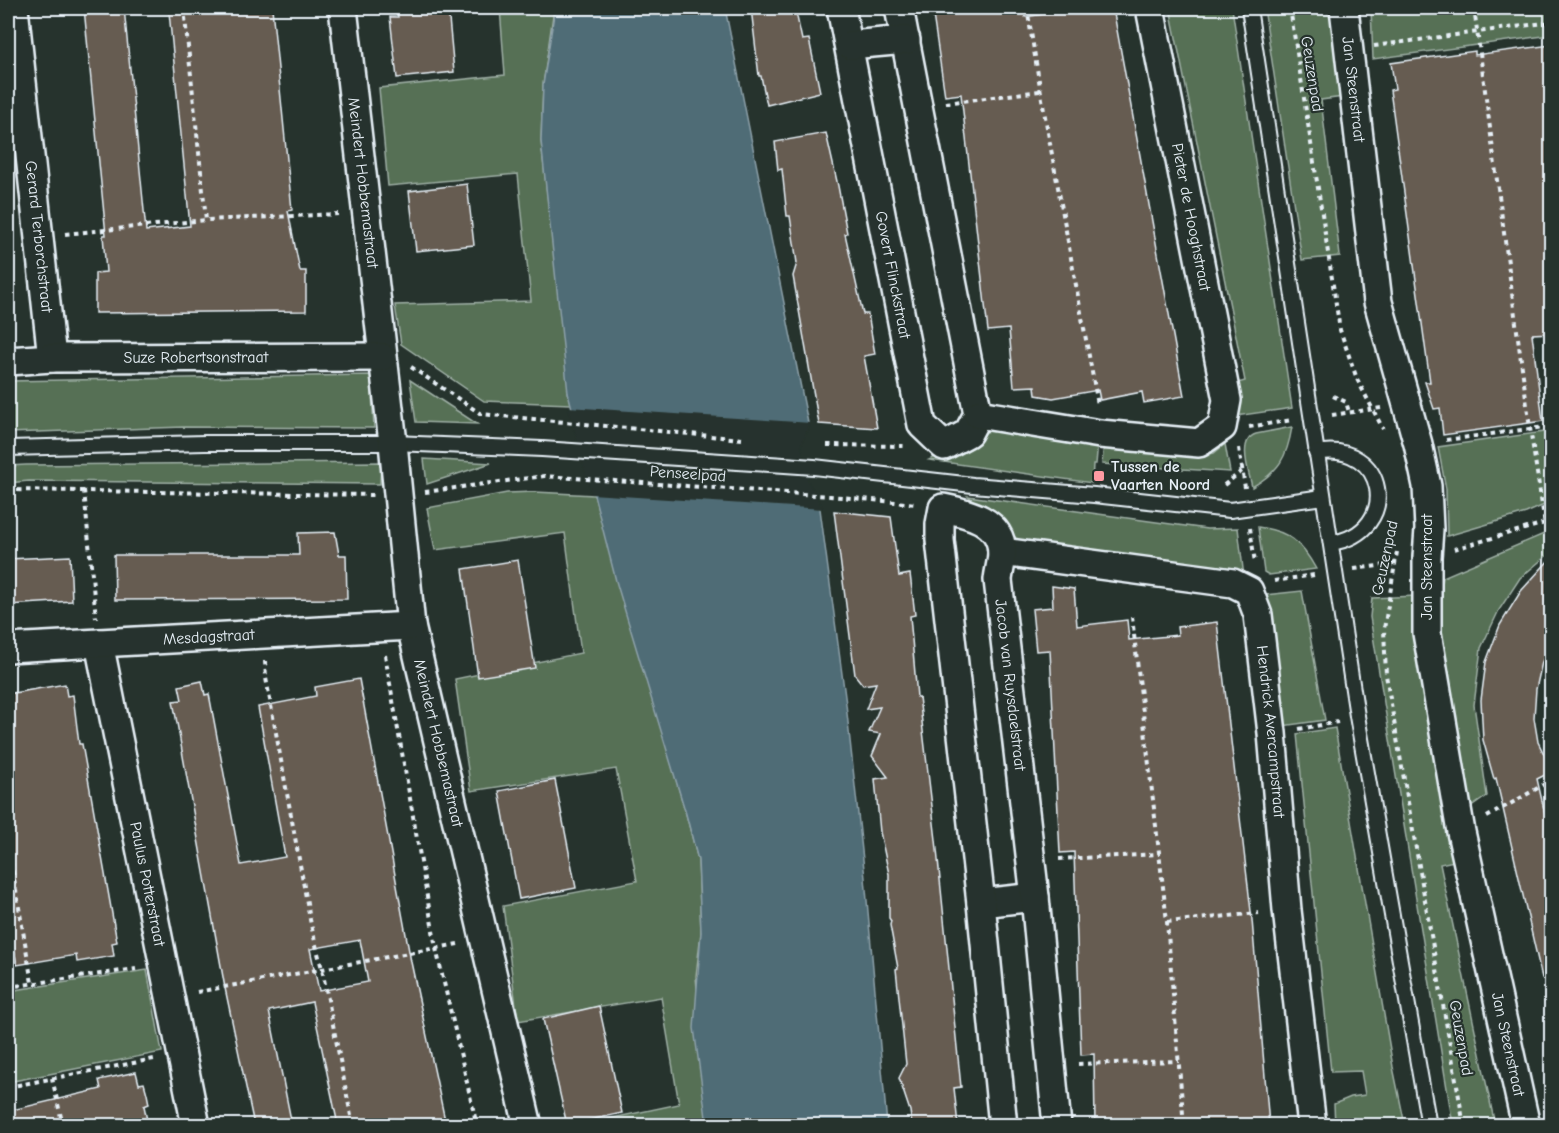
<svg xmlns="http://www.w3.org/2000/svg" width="1559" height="1133" font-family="'Comic Neue',sans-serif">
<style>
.green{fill:#566f55;stroke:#9fb0a6;stroke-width:1.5}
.water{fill:#506c76;stroke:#8da1aa;stroke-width:1.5}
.pier{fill:#26332d}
.building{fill:#665b51;stroke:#e8f1f8;stroke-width:1.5;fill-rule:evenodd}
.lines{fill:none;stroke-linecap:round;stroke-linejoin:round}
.lane-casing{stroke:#e8f1f8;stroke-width:18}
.street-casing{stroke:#e8f1f8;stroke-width:32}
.path{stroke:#e8f1f8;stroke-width:4;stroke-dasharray:4.5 4.5;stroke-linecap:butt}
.lane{stroke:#26332d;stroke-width:14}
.street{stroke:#26332d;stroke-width:27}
.poi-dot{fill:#ff9aa2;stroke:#26332d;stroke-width:2}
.labels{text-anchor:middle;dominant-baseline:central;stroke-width:4.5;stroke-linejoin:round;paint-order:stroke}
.street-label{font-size:16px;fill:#e8f1f8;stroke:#26332d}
.poi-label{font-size:16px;font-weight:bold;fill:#e8f1f8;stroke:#26332d;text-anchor:start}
</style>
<rect width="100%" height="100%" fill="#26332d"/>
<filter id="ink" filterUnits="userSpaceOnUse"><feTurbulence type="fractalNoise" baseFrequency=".0167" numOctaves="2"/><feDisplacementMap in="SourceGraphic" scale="12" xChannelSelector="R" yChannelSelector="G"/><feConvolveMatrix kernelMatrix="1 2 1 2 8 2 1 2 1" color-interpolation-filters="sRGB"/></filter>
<g filter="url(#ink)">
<!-- green -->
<g class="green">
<polygon points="500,8 554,8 543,85 541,141 571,404 484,401 401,344 395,305 531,301 518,174 388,186 379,88 505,75"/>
<polygon points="1170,8 1232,8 1292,408 1236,416 1234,384 1245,381"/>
<polygon points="1264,8 1334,8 1343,97 1321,100 1340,256 1302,260"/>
<polygon points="1371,8 1551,8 1551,35 1373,59"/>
<polygon points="371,375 374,428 184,427 8,433 8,381"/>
<polygon points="410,380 477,424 416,422"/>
<path d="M1292,427C1287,458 1279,471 1252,487C1249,472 1237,440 1256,434Z"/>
<path d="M1000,428L1098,442L1096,464H1093L1092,483L929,460C954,449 974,434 1000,428Z"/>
<polygon points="1551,431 1551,502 1526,513 1447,536 1446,489 1438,447"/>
<polygon points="1104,443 1200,456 1214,453 1225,444 1230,472 1102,464"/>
<polygon points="424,459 491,463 427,484"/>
<polygon points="381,462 380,484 29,481 8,483 8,466 26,465"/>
<polygon points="535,492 594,495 686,814 698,860 701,932 696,976 707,1125 580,1125 679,1104 661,997 518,1021 503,906 637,881 616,769 471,791 455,679 581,653 565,533 435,550 427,508 507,493"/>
<polygon points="968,496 1207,529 1238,528 1244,577 1023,544"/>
<path d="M1258,527C1289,531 1301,542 1316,569L1269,575L1264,572Z"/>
<polygon points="1551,531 1551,552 1520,578 1499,610 1481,648 1474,705 1487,796 1467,810 1437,622 1443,577"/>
<polygon points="1302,591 1325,720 1282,726 1265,595"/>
<polygon points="1416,596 1454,861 1440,864 1495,1125 1453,1125 1370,617 1372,598"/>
<polygon points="1335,728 1393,1067 1405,1125 1335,1125 1334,1104 1351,1097 1365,1095 1361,1071 1331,1072 1297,734"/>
<polygon points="147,970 162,1052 8,1082 8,991"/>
</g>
<!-- water -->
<polygon class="water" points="555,8 725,8 808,423 798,444 805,482 820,509 846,704 865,878 887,1125 707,1125 694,1028 701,932 698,860 686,814 616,581 568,393 541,141 543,85"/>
<!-- pier -->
<polygon class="pier" points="568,407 811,423 801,445 808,481 823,509 591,494"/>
<!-- building -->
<g class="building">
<polygon points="84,8 124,8 146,231 190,226 169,12 186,10 185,8 272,8 292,210 288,211 300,271 306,271 306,311 95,313 95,273 106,272 103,235 106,235"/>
<polygon points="397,8 448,8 454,72 397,78 390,17 398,17"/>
<polygon points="751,8 795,8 802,40 809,39 820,92 767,105 761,76 759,76"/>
<polygon points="932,8 1022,8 1025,17 1083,8 1113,8 1184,396 1144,403 1142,392 1100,400 1098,390 1053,398 1036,395 1035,386 1014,387 1009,329 988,331 961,94 945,96"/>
<polygon points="1551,45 1551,333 1532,334 1543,421 1443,435 1440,408 1434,409 1425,382 1430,382 1390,90 1395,89 1391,63 1475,51 1475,55"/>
<polygon points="826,133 838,186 847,233 845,234 863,314 868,314 875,354 864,356 877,428 819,424 793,276 797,263 790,216 787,216 782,169 778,170 775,142"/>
<polygon points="467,184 474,245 416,251 409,191"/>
<polygon points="834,511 891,517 899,576 910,574 915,615 910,616 917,697 919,697 936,840 961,1087 954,1088 958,1125 912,1125 910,1111 899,1078 906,1064 896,969 898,968 890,925 891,921 889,918 889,874 880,832 875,779 888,777 872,756 881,734 869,732 880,707 866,709 876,683 863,685 855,675"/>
<polygon points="335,532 339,555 346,555 347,599 115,600 114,555 299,555 298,533"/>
<polygon points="70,556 72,601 8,605 8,559"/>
<polygon points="1551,558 1551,642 1542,662 1536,689 1534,718 1538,742 1551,768 1551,772 1537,779 1551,840 1551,977 1542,978 1496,778 1494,779 1483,740 1481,700 1486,662 1500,625 1521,591"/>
<polygon points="518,560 535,668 478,677 463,569"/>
<polygon points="1052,586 1074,589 1077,626 1127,620 1129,640 1178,635 1177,627 1217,622 1252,920 1269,1125 1095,1125 1094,1054 1081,1055 1074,852 1060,853 1050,650 1036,651 1032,609 1053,607"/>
<path d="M359,679L411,962L446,1125H338L312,1002L269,1011L292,1125H254L225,988L173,701L182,700L179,686L202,681L205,695L209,694L241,865L285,857L258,707L316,696L315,687ZM360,940L368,982L319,991L310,949Z"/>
<polygon points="65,684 67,696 73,695 79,744 82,744 117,942 112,943 114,956 77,962 76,955 17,965 8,916 8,694"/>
<polygon points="555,780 576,888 519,899 499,791"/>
<polygon points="599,1006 622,1113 567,1125 543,1019"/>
<polygon points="136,1072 139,1084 144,1083 147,1094 149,1104 144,1106 148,1125 8,1125 8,1111 101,1089 99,1080"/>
</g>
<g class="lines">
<defs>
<g id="lane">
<polyline points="1249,8 1357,716 1429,1126"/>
<polyline points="8,448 205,443 393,443 542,449 814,467 973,485 1094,495 1230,510 1323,497"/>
<path d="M1316,453C1387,439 1403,532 1331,543"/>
</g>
<g id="street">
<path id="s1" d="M14,8L52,358"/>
<path id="s2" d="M343,8L393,443L411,626L528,1126"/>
<path id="s3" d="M841,8L922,425L944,446L968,433L978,414L899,8"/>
<path id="s4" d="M1344,8L1378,302L1418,444L1427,486L1429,529L1427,557V633L1461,832L1526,1126"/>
<polyline points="850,45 906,40"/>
<path id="s5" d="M8,361L52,358L382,357"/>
<polyline points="978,414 1100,434 1199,443 1222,427 1227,400 1150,8"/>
<path id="s6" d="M1002,552L1233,583L1249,591L1258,615L1272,733L1287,910L1312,1126"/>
<path id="s7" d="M99,643L196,1126"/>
<path id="s8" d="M8,648L411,626"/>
<polyline points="981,903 1035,897"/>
<path id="s9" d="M1003,1126L981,903L940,540V524L943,508C968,513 1001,520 1002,552C1002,561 999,571 998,580L1035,897L1057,1126"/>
</g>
</defs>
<!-- lane casing -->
<use href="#lane" class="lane-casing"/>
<!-- street casing -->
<use href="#street" class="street-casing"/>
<!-- path -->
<g class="path">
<polyline points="184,8 206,220"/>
<polyline points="1027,8 1044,111 1098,405"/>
<polyline points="1290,8 1340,330 1357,379 1383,429"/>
<polyline points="1474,8 1530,428 1545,524"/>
<polyline points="1374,46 1552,22"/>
<polyline points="946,103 1040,91"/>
<polyline points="65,234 206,220 338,214"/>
<polyline points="411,367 481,414 742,439"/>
<polyline points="1333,396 1346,402 1349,412"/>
<polyline points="1332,415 1381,408"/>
<polyline points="1249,427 1292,420"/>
<polyline points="1446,440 1552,426"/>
<polyline points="827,445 904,446"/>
<polyline points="1239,448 1245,488"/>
<polyline points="1224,485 1242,471"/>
<polyline points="8,490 373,495"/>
<polyline points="84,490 96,618"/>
<polyline points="425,492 544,476 830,496 916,504"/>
<polyline points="1250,528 1255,563"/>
<polyline points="1454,549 1552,521"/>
<polyline points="1397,552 1384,629 1386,675 1464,1126"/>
<polyline points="1354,569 1394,564"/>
<polyline points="1274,581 1314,575"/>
<polyline points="1132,617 1167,922 1184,1126"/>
<polyline points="385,655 436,948 477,1126"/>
<polyline points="265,661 266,678 311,925 322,969 353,1126"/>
<polyline points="1299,729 1338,722"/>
<polyline points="1487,817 1552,780"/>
<polyline points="8,844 32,983"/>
<polyline points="1059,859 1160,854"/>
<polyline points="1167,922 1259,913"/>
<polyline points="8,987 136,969"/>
<polyline points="197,992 458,944"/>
<polyline points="1078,1064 1179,1061"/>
<polyline points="52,1078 63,1126"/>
<polyline points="8,1087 154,1059"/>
</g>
<!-- lane -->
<use href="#lane" class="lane"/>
<!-- street -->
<use href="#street" class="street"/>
</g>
</g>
<!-- markers -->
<rect class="poi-dot" x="1093" y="470" width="12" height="12" rx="3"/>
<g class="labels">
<!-- street labels -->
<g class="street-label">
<text transform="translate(1312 74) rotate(81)">Geuzenpad</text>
<text stroke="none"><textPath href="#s4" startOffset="82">Jan Steenstraat</textPath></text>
<text stroke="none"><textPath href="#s2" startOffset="176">Meindert Hobbemastraat</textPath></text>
<text transform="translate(1191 217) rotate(79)">Pieter de Hooghstraat</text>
<text stroke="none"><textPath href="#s1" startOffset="230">Gerard Terborchstraat</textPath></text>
<text stroke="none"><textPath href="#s3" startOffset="272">Govert Flinckstraat</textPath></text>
<text stroke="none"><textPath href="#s5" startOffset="188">Suze Robertsonstraat</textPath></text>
<text transform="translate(688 474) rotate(4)">Penseelpad</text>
<text transform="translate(1385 558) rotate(-78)">Geuzenpad</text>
<text transform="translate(1427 567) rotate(-90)">Jan Steenstraat</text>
<text stroke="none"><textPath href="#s8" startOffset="201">Mesdagstraat</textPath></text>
<text stroke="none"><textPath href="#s9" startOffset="836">Jacob van Ruysdaelstraat</textPath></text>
<text stroke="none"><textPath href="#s6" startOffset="394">Hendrick Avercampstraat</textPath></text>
<text stroke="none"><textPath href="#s2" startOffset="742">Meindert Hobbemastraat</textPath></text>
<text stroke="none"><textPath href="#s7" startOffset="246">Paulus Potterstraat</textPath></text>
<text transform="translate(1461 1038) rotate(80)">Geuzenpad</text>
<text stroke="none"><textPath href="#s4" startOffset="1053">Jan Steenstraat</textPath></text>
</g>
<!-- poi labels -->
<g class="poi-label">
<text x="1111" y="467">Tussen de<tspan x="1111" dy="18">Vaarten Noord</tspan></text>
</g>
</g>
<!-- margin -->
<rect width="1559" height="1133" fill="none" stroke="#26332d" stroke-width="30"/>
<rect x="15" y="15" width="1529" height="1103" fill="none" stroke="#e8f1f8" stroke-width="2" filter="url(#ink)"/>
</svg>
